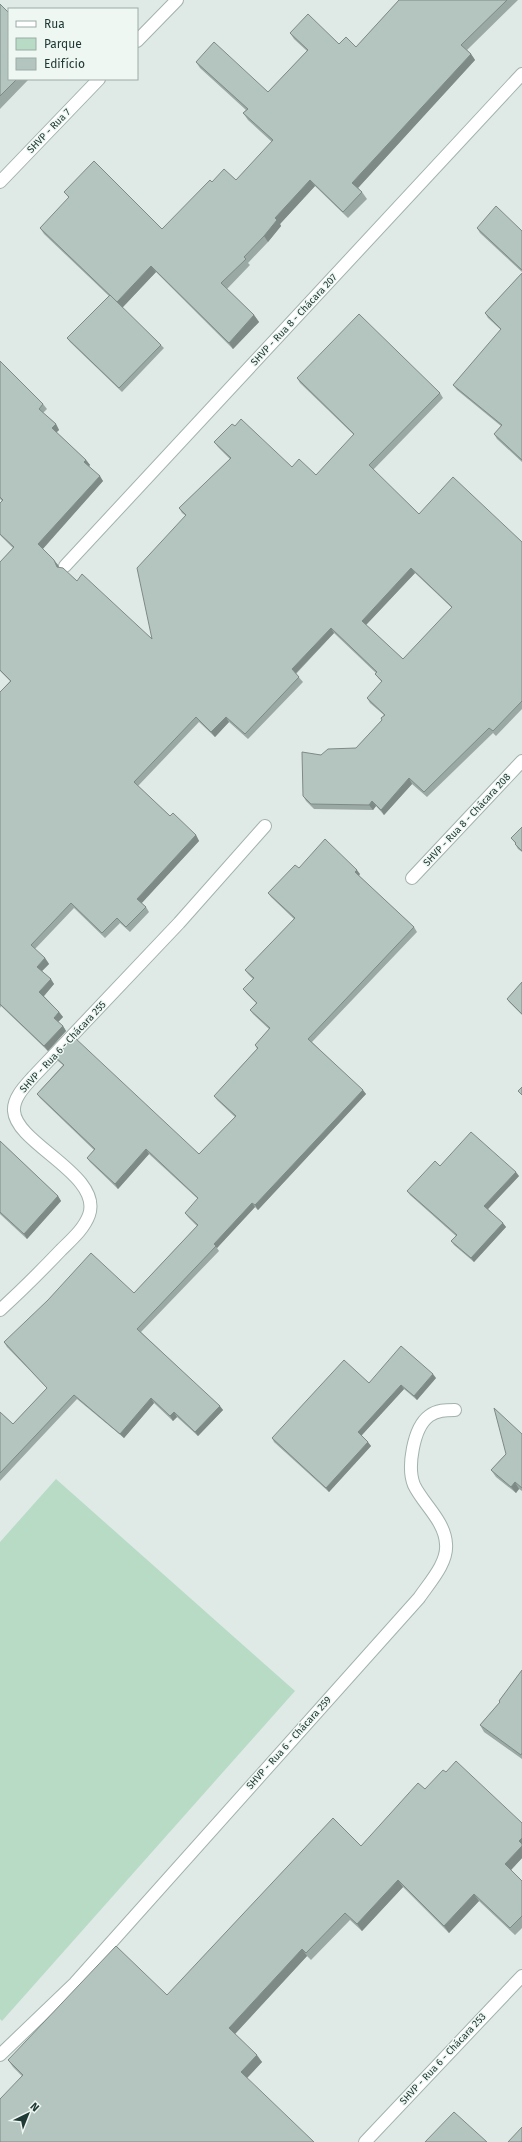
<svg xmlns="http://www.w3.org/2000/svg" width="522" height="2142" font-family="'Fira Sans',sans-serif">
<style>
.green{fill:#b7dbc4}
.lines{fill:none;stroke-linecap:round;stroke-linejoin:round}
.minor-casing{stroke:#a2b2ad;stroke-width:14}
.tertiary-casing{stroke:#a2b2ad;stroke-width:14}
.minor{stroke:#fff;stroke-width:12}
.tertiary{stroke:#fff;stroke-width:12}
.wall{fill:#9ba9a4;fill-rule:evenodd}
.shaded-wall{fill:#7e8a86}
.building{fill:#b4c5bf;stroke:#7e8a86;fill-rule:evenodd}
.labels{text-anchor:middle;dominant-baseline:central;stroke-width:3;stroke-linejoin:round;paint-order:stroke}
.street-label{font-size:10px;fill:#203a35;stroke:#eff7f3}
</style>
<rect width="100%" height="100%" fill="#dfeae6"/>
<!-- green -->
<polygon class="green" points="56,1479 295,1691 2,2021 0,2019 0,1542"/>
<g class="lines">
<defs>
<g id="minor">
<polyline points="65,566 522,74"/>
<polyline points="412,878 522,761"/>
<path d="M0,1310C21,1291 41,1271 61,1250C71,1240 84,1229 89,1215C103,1175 16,1144 14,1111C13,1098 25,1086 33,1077L179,923L265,826"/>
<path d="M0,2055L75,1983L419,1598C429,1583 448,1563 446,1544C445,1521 423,1504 414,1485C407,1468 413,1428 429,1416C437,1410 446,1410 455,1410"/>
<polyline points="365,2142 522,1976"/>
</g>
<g id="tertiary">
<polyline points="137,41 177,0"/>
<polyline points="0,182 99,79"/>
</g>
</defs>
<!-- minor casing -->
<use href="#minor" class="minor-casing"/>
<!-- tertiary casing -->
<use href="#tertiary" class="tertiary-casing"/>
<!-- minor -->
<use href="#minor" class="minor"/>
<!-- tertiary -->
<use href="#tertiary" class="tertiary"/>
</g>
<!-- wall -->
<g class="wall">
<polygon points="399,0 518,0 467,50 471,54 475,60 358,188 362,192 367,199 348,218 315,186 280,224 281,226 268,242 248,263 250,265 227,289 254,315 259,322 233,349 156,272 122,308 161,345 164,348 122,392 70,342 67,338 109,296 44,234 40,228 69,198 64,192 162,229 212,182 236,180 272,142 248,120 243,113 246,110 200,68 196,62 268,92 307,51 294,39 290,33 339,44 356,47"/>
<polygon points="0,4 9,79 29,79 0,109"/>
<polygon points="477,228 522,231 522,272 480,233"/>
<polygon points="522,273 522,462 497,439 494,434 501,426 457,390 453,385 501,330 488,318 485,313"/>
<path d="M0,361L43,404L47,409L43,413L56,424L59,430L56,432L86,460L90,465L89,466L103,481L42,549L58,565L59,567L152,639L186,516L182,513L179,508L230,459L218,447L214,442L235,426L292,467L316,475L354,435L300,383L297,378L440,393L443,398L373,470L419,514L522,542V709L496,736L493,733L427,797L412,784L384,815L376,806L373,810L314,809L306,801L303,796L321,755L356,748L382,720L381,718L384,715L370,703L367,698L382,682L379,679L375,674L376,673L334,633L296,674L303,682L248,739L229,722L215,737L199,722L138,786L170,816L196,835L199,841L141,903L146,907L149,912L130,932L120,923L105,938L74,908L35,949L45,958L49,964L42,971L54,984L44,996L59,1012L63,1017L58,1022L63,1026L66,1031L48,1051L1,1006L0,1008V692L10,681L0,671V562L13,548L0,535V503L2,501L0,499ZM415,573L452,608L403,659L366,625Z"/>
<polygon points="522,827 522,852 518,849 515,844 515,843 511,838"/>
<polygon points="299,868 360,874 359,876 414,927 417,932 312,1042 366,1094 258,1210 255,1207 217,1248 219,1251 141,1332 223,1410 198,1436 177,1417 173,1421 154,1403 124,1438 77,1399 0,1481 0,1412 13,1424 47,1388 7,1347 4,1342 134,1293 197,1226 188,1217 185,1213 198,1199 149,1154 118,1189 90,1162 87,1158 94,1150 40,1098 37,1094 63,1065 58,1061 55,1057 199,1154 235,1117 217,1100 214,1096 257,1049 255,1045 269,1029 253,1014 250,1010 256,1003 246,993 243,989 253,979 248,974 245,970 294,919 271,897 268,893"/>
<polygon points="522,982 522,1015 509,1002 507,999"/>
<polygon points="0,1141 58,1196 61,1201 27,1239 0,1214"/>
<polygon points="440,1166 519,1176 488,1209 506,1227 474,1262 454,1245 451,1241 456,1236 410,1195 407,1191"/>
<polygon points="436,1378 417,1400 404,1389 361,1436 371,1446 329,1492 274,1442 272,1438 369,1383"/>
<polygon points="522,1434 522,1491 519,1489 516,1493 496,1477 491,1470 506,1454"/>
<polygon points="522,1670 522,1759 484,1732 480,1725 499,1703 499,1701"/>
<polygon points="446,1772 522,1823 522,1858 511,1870 522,1881 522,1928 515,1935 479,1901 449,1933 403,1887 362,1931 350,1920 311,1960 307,1956 235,2034 262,2062 247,2078 22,2076 13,2067 8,2060 167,1995 361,1846 425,1789"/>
</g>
<!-- shaded-wall -->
<g class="shaded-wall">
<polygon points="471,54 475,60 357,189 352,183"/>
<polygon points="310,180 315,186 280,224 281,226 268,242 264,236 275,218"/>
<polygon points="151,266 156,272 122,308 117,302"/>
<polygon points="254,315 259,322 233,349 229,343"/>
<polygon points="56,424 59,430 56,433 52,428"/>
<polygon points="86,460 90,465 88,467 84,462"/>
<polygon points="100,476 103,481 42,550 38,544"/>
<polygon points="54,560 58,565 60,572 57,567"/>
<polygon points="411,568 415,573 365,626 362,621"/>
<polygon points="331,628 334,633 295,674 292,669"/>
<polygon points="226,717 229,722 215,737 211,732"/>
<polygon points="409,778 412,784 384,815 381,810"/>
<polygon points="372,801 376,806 373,810 369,805"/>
<polygon points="196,835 199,841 141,904 137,899"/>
<polygon points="357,870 360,874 358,876 355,872"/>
<polygon points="45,958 49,964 41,972 37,967"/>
<polygon points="51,979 54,984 43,997 39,992"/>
<polygon points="59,1012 63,1017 57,1023 54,1018"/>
<polygon points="63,1026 66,1031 48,1051 44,1046"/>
<polygon points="363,1090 366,1094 258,1210 255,1205"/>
<polygon points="146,1149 149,1154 118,1189 115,1184"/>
<polygon points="516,1172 519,1176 487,1210 484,1206"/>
<polygon points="58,1196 61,1201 27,1239 24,1234"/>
<polygon points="252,1203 255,1207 217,1248 214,1244"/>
<polygon points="503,1223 506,1227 474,1262 471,1258"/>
<polygon points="433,1374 436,1378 417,1400 414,1396"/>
<polygon points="401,1385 404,1389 361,1436 358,1432"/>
<polygon points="151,1398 154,1403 124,1438 120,1434"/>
<polygon points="220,1406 223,1410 198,1436 195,1432"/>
<polygon points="174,1412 177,1417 173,1421 170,1416"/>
<polygon points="368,1442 371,1446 329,1492 326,1488"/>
<polygon points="515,1482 519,1489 516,1493 511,1487"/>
<polygon points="522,1838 522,1845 519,1841"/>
<polygon points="522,1846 522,1858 510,1871 505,1864"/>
<polygon points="398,1880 403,1887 362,1931 357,1924"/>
<polygon points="474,1894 479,1901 449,1933 444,1926"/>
<polygon points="302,1949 307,1956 234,2035 229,2028"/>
<polygon points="257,2055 262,2062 246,2079 241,2072"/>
</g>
<!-- building -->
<g class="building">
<polygon points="399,0 507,0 461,45 471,54 352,183 362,192 343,212 310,180 275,218 277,220 264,236 244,257 246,259 221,283 254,315 229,343 151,266 117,302 40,228 69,197 64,192 94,161 162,229 210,180 212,182 224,169 236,180 273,140 243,113 248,109 196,62 214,42 268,92 308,50 290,33 308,14 339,44 346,37 356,47"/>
<polygon points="0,4 9,13 9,79 17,79 0,96"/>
<polygon points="496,206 522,231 522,270 477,228"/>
<polygon points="522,273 522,460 494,434 502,425 453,385 501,329 485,313"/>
<polygon points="110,295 161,345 119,388 67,338"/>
<path d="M359,314L440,393L369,465L419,514L453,477L522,542V701L493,731L489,728L424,792L409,778L381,810L372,801L369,805L311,804L303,796L302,752L321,755L328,749L356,748L382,720L381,718L385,715L367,698L382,681L375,674L377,672L331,628L292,669L299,677L245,734L226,717L211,732L196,717L134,782L170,816L173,813L196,835L137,899L146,907L126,927L117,918L102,933L71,903L31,945L45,958L37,967L51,979L39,992L59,1012L54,1018L63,1026L44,1046L0,1004V692L11,681L0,670V562L14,547L0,534V503L3,500L0,497V361L43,404L39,409L56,424L52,428L86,460L84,462L100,476L38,544L54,560L57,567L63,568L77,581L82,574L152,639L137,568L186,515L179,508L231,458L214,442L232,424L235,426L241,419L292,467L299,459L316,475L354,434L297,378ZM411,568L452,607L403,659L362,621Z"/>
<polygon points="522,827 522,851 515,844 516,843 511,838"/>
<polygon points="325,839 357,870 355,872 414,927 308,1039 363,1090 255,1205 252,1203 214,1244 216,1246 137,1329 220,1406 195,1432 174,1412 170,1416 151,1398 120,1434 74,1395 0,1473 0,1412 13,1424 47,1388 4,1342 48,1300 91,1253 134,1293 198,1225 185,1213 198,1198 146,1149 115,1184 87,1158 95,1149 37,1094 64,1065 55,1057 74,1037 199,1154 236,1116 214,1096 258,1048 255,1045 270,1028 250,1010 257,1003 243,989 254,978 245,970 295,918 268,893 295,865 299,868"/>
<polygon points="522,982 522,1014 507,999"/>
<polygon points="522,1087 522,1095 518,1091"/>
<polygon points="471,1132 516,1172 484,1206 503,1223 471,1258 451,1241 457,1235 407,1191 435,1161 440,1166"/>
<polygon points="0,1141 58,1196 24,1234 0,1212"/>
<polygon points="401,1346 433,1374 414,1396 401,1385 358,1432 368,1442 326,1488 272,1438 344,1360 369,1383"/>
<polygon points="494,1408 522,1434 522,1488 515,1482 511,1487 491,1470 506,1454"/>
<polygon points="522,1670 522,1753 521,1755 480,1725 500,1702 499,1701"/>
<polygon points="456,1761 522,1823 522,1838 519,1841 522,1844 522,1846 505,1864 522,1881 522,1916 510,1928 474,1894 444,1926 398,1880 357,1924 345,1913 306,1953 302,1949 229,2028 257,2055 241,2072 314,2142 0,2142 0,2099 23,2075 8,2060 116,1946 167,1995 333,1818 361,1846 418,1783 425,1789 443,1770 446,1772"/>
<polygon points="454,2112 487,2142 425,2142"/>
<polygon points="522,2127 522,2142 508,2142"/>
</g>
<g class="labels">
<!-- street labels -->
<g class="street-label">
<text transform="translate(49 131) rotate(-46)">SHVP - Rua 7</text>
<text transform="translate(294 320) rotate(-47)">SHVP - Rua 8 - Chácara 207</text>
<text transform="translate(467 820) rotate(-47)">SHVP - Rua 8 - Chácara 208</text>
<text transform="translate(63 1047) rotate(-47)">SHVP - Rua 6 - Chácara 255</text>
<text transform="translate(289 1743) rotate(-48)">SHVP - Rua 6 - Chácara 259</text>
<text transform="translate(443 2059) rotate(-47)">SHVP - Rua 6 - Chácara 253</text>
</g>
</g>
<!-- legend -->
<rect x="8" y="8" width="130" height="72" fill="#eff7f3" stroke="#9caba7"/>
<rect x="16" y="21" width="20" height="6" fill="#ffffff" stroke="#9caba7"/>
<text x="44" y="28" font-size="12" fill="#203a35">Rua</text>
<rect x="16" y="38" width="20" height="12" fill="#b7dbc4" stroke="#9caba7"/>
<text x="44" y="48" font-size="12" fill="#203a35">Parque</text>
<rect x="16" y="58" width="20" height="12" fill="#b4c5bf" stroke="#9caba7"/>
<text x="44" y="68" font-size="12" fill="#203a35">Edifício</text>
<!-- north arrow -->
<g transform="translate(28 2114) rotate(43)" stroke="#eff7f3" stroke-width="3" paint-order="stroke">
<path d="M0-3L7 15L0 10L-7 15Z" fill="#203a35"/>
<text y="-6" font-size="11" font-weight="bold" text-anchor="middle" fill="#203a35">N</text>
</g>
</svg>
